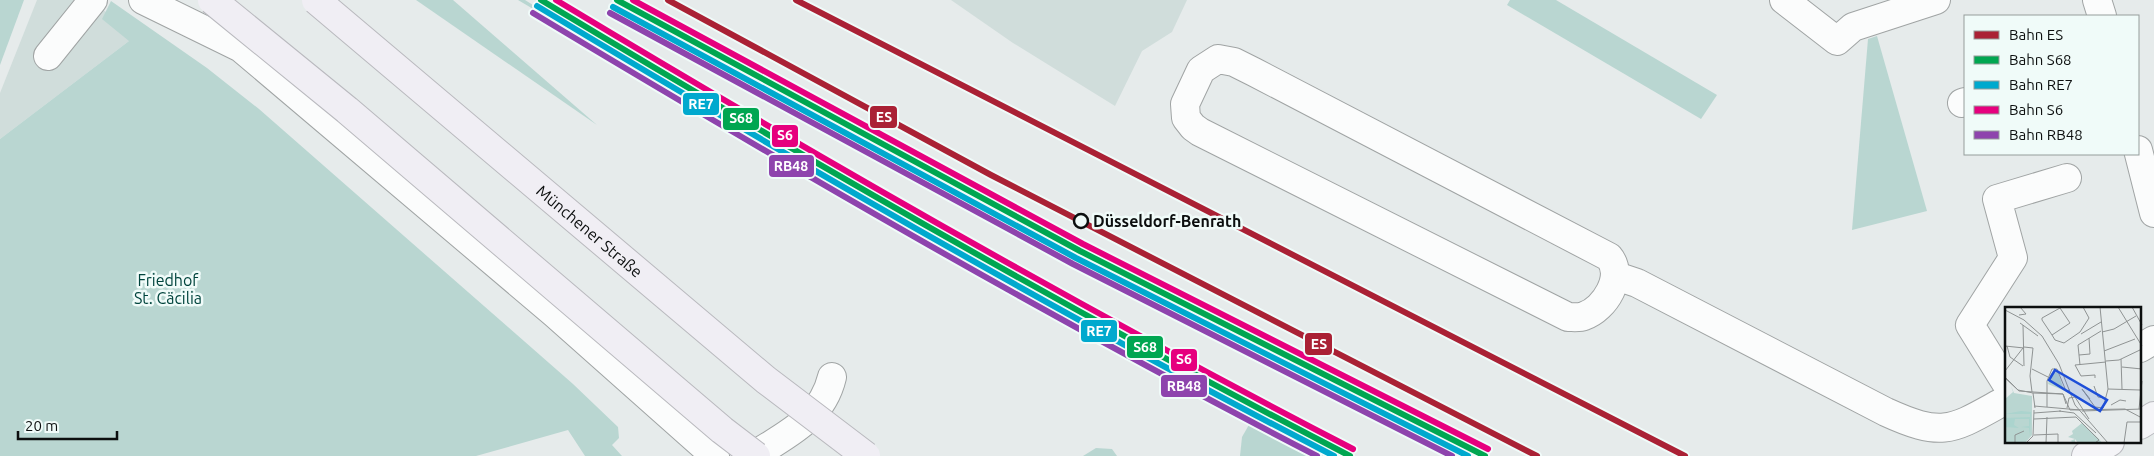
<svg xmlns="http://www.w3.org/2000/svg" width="2154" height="456" font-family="Ubuntu,sans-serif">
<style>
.built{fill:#d0dddb}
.green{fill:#b9d6d1}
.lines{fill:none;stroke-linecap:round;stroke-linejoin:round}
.minor-casing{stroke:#a0a4a4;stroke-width:30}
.major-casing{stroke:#b9b9be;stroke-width:30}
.minor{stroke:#fbfcfc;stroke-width:28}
.major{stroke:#f4f4f7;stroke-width:28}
.highway-bridge-casing{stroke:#b9b9be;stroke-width:30;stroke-linecap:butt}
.highway-bridge{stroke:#f0eef4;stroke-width:28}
.rail-1-casing{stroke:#f0fbf9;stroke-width:10}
.rail-2-casing{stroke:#f0fbf9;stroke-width:10}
.rail-3-casing{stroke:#f0fbf9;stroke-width:10}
.rail-4-casing{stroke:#f0fbf9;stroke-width:10}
.rail-5-casing{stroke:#f0fbf9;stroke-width:10}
.rail-1{stroke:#aa2135;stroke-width:6}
.rail-2{stroke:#00a651;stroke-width:6}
.rail-3{stroke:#00a9ce;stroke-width:6}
.rail-4{stroke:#e6007e;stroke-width:6}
.rail-5{stroke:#8e44ad;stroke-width:6}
.stop-dot{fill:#f0fbf9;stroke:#0c0f0f;stroke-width:2.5}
.labels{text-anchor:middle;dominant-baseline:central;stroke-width:5;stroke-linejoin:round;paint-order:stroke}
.stop-label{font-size:16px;font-weight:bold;fill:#0c0f0f;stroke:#f0fbf9;text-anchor:start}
.street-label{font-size:16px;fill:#0c0f0f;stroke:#f0fbf9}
.park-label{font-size:16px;fill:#00443d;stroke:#f0fbf9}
.inset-road{fill:none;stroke:#8f9393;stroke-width:1}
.view{fill:#1d4ed8;fill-opacity:0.15;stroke:#1d4ed8;stroke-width:2.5}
.inset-edge{fill:none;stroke:#0c0f0f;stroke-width:2.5}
.line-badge{stroke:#f0fbf9;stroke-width:2}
.badge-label{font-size:14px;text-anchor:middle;font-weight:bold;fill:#fff}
</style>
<rect width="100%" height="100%" fill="#e6ebeb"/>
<!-- built -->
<g class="built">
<polygon points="37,0 89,0 130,29 129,41 0,139 0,93"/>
<polygon points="951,0 1187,0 1172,32 1142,51 1115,106 1013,43"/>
</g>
<!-- green -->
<g class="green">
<polygon points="0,0 24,0 0,65"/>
<polygon points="416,0 453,0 597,125"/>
<polygon points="518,0 525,0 636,70"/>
<polygon points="1510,0 1556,0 1717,95 1701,119 1507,5"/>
<polygon points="111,1 207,68 259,109 573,384 618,427 619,438 612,445 622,456 585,456 568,430 476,456 0,456 0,139 129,41 102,19"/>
<polygon points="1877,36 1927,211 1852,230 1868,39"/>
<polygon points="1254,416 1332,456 1240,456 1242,437"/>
<polygon points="1096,448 1112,449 1117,456 1083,456"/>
</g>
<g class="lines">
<defs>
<g id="minor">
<polyline points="143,0 241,48 554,313 715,456"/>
<polyline points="1784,0 1837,41 1853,27 1936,0"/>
<polyline points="2097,0 2102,16"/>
<polyline points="48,56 93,0"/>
<path d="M1218,59L1234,62L1254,72L1609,257C1625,276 1605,309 1584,316C1579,318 1573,317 1568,317L1200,132L1193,127L1186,118L1185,104L1201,70Z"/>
<polyline points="1962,103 1965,102"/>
<polyline points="2138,150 2154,213"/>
<path d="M1616,276L1637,283L1886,412C1945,439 1953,429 2006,400"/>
<polyline points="2140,348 2154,340"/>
<polyline points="2006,383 1970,325 2013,258 1997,199 2067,178"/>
<path d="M753,456C787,434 822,419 832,377"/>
</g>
<g id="major">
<polyline points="2140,425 2154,416"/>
<polyline points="2086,456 2110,442"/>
</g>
</defs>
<!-- minor casing -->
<use href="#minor" class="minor-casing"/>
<!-- major casing -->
<use href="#major" class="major-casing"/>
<!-- minor -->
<use href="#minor" class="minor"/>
<!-- major -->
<use href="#major" class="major"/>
<defs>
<g id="highway-bridge">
<polyline points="212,0 347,110 722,430 756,456"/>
<path id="s1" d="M316,0L766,380L866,456"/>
</g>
</defs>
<!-- highway-bridge casing -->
<use href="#highway-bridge" class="highway-bridge-casing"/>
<!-- highway-bridge -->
<use href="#highway-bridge" class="highway-bridge"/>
<defs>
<g id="rail-1">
<polyline points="668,0 991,175 1537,456"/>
<polyline points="796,0 1685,456"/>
</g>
<g id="rail-2">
<path d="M541,0C807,160 1075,314 1350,456"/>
<polyline points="617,0 1080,251 1485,456"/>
</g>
<g id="rail-3">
<path d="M537,6C799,164 1062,316 1334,456"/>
<polyline points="613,7 1076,258 1468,456"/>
</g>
<g id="rail-4">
<path d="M556,0C817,157 1082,309 1353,449"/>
<polyline points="633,0 1083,244 1488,449"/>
</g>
<g id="rail-5">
<path d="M533,13C791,168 1050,318 1317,456"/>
<polyline points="610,13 1073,264 1452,456"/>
</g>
</defs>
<!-- rail-1 casing -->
<use href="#rail-1" class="rail-1-casing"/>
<!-- rail-2 casing -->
<use href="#rail-2" class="rail-2-casing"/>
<!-- rail-3 casing -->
<use href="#rail-3" class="rail-3-casing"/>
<!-- rail-4 casing -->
<use href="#rail-4" class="rail-4-casing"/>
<!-- rail-5 casing -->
<use href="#rail-5" class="rail-5-casing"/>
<!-- rail-1 -->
<use href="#rail-1" class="rail-1"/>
<!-- rail-2 -->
<use href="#rail-2" class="rail-2"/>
<!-- rail-3 -->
<use href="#rail-3" class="rail-3"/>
<!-- rail-4 -->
<use href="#rail-4" class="rail-4"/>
<!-- rail-5 -->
<use href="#rail-5" class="rail-5"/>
</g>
<!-- markers -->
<circle class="stop-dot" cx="1081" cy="221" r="7"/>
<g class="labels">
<!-- stop labels -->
<g class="stop-label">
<text x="1093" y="221">Düsseldorf-Benrath</text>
</g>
<!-- street labels -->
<g class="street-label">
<text stroke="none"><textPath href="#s1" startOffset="358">Münchener Straße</textPath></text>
</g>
<!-- park labels -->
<g class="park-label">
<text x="168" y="280">Friedhof<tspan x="168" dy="18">St. Cäcilia</tspan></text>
</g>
</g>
<!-- overview -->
<g transform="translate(2005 307)">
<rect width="136" height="136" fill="#e6ebeb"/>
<path d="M53,65L59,83L60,84L43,77L46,66ZM6,79L9,86L27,89V128L20,136H0V92L8,85ZM77,116L94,132L97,136H73L70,132V136L65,134L70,132L63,130L68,127L67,124Z" fill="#b9d6d1"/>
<path d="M16,104L26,105L25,129L24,121L16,120L24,119V112H10L9,118L14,121L0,120V111L25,110V107H0Z" fill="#abd4ce"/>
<path class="inset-road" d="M95,0L103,82L98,101M113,0L137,39M127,0L137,18M0,3L19,13L37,29L54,57L70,98L103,136M14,8L21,7L15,0M15,16L33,29M18,18L19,59M97,25L109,22L131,9M76,27L96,15M47,28L65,16L55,1L37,11V13L47,28L50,33L59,36L75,25L84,11L78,0M0,39L19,41M2,39L5,50L18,59M19,40L28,41L25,69L27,85M99,44L130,32M74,48L85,47L84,31M116,52L117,82M101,54L114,53L137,42M75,58L73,38L96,24M117,60L137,62M27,62L43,70M0,64L18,41M0,70L13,83L28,86L30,101M0,71L14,84L58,87L65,103L120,102L137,111M90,71V68L76,69L70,58L101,55M89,79L93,90L100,91M103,82L135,83M28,86L58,87L61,97M85,92L77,82L90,100L98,101M106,98L115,93L121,94M29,99L75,103M42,100V74L47,62H52L61,84L65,83M62,101L64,91L70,90L84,112M134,102L137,74M54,104L69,106L91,126M77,104L137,102M29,106L56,104M29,112L71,110L94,133L90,136M29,128L53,127V136M10,136V128L19,124M21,136L28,129L29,103M41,136L42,110M119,136L122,115H137"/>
<path class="view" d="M50,63L102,93L95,104L44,73Z"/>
<rect width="136" height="136" class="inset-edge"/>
</g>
<g class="line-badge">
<rect x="682" y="92" width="38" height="24" rx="5" fill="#00a9ce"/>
<rect x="869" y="105" width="29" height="24" rx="5" fill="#aa2135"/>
<rect x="722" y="107" width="38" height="24" rx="5" fill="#00a651"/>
<rect x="771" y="124" width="28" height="24" rx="5" fill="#e6007e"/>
<rect x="768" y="154" width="47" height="24" rx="5" fill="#8e44ad"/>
<rect x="1080" y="319" width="38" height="24" rx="5" fill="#00a9ce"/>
<rect x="1304" y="332" width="29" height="24" rx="5" fill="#aa2135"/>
<rect x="1126" y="335" width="38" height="24" rx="5" fill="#00a651"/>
<rect x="1170" y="348" width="28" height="24" rx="5" fill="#e6007e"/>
<rect x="1160" y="374" width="48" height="24" rx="5" fill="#8e44ad"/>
</g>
<g class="badge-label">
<text x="701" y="109">RE7</text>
<text x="884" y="122">ES</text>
<text x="741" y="123">S68</text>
<text x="785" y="140">S6</text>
<text x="791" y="171">RB48</text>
<text x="1099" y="336">RE7</text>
<text x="1319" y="349">ES</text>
<text x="1145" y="352">S68</text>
<text x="1184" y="364">S6</text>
<text x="1184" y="391">RB48</text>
</g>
<!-- legend -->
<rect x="1964" y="15" width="175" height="140" fill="#f0fbf9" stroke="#959d9b"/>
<rect x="1974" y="31" width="25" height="8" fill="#aa2135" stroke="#959d9b"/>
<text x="2009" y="40" font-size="15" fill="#0c0f0f">Bahn ES</text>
<rect x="1974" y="56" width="25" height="8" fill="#00a651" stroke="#959d9b"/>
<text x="2009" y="65" font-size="15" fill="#0c0f0f">Bahn S68</text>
<rect x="1974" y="81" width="25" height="8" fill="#00a9ce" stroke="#959d9b"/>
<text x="2009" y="90" font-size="15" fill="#0c0f0f">Bahn RE7</text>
<rect x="1974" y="106" width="25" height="8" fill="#e6007e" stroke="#959d9b"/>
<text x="2009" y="115" font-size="15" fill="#0c0f0f">Bahn S6</text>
<rect x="1974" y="131" width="25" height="8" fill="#8e44ad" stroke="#959d9b"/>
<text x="2009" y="140" font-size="15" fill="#0c0f0f">Bahn RB48</text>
<!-- scale -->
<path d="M18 431v8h99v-8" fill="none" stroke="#0c0f0f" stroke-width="2.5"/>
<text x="25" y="431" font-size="15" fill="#0c0f0f" stroke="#f0fbf9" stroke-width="4" paint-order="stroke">20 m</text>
</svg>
